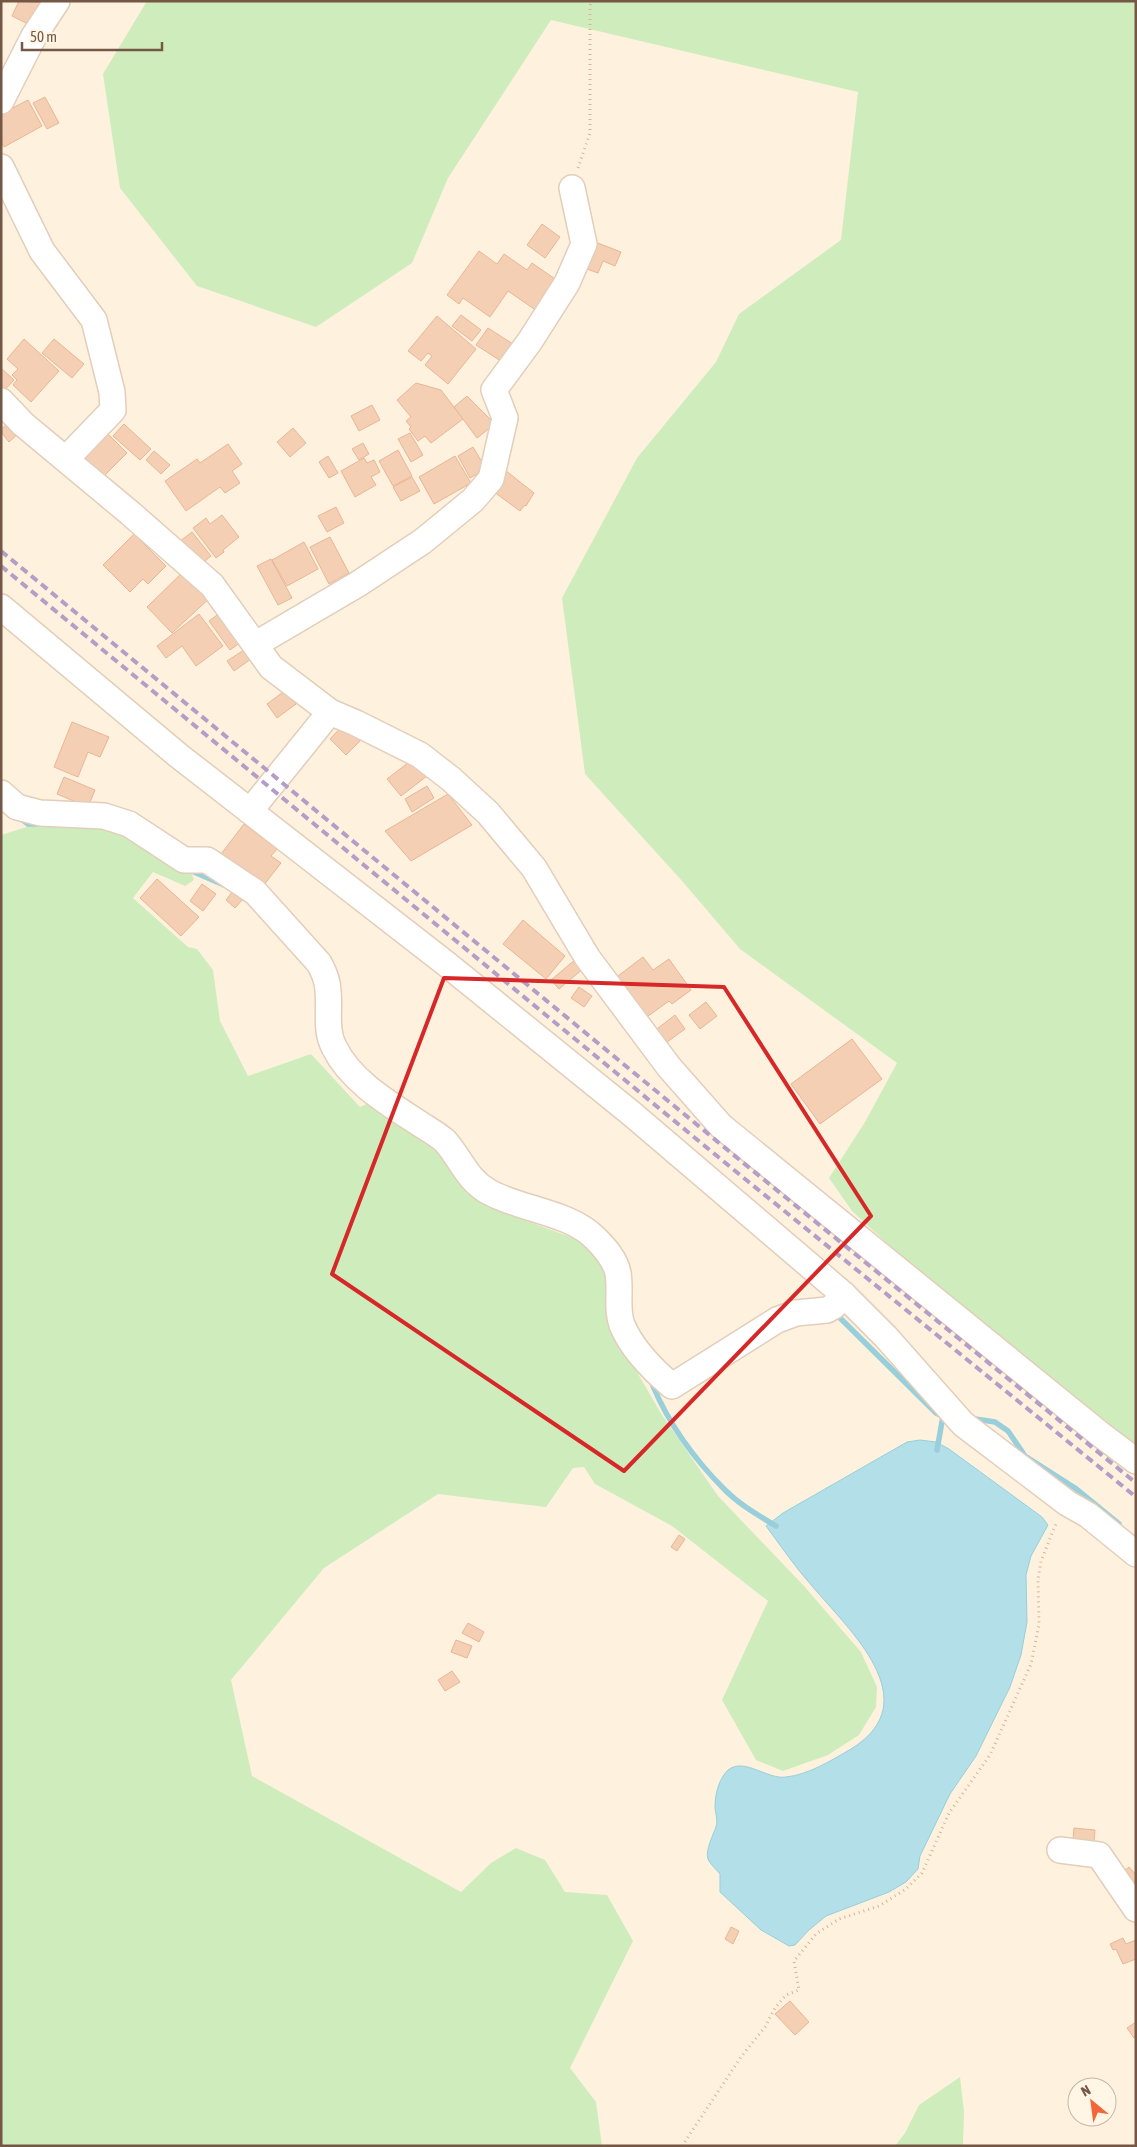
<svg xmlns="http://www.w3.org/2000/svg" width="1137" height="2147" font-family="'Asap Condensed',sans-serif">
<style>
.green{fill:#cfecbd}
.water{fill:#b2dfe8;stroke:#98cfda}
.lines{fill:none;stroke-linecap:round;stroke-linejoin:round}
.stream{stroke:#98cfda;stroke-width:5.5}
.building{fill:#f5cfb4;stroke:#e8b694}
.minor-casing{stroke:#e2ceba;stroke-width:28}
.path{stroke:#d9b398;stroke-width:3;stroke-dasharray:1 4;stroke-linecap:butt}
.minor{stroke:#fff;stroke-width:25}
.rail{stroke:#b49dc7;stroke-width:4;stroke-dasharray:8 5;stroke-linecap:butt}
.marked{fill:none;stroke:#d62828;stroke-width:4;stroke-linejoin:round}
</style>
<rect width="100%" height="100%" fill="#fef2de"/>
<!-- green -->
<g class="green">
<polygon points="147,1 1136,1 1136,1451 966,1312 898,1253 852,1211 829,1178 865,1122 897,1063 740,949 683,882 585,774 562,598 637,458 716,362 739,314 841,240 858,92 551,20 448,178 412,263 316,327 197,286 120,188 103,74"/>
<polygon points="55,818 93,819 189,866 194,880 185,886 153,872 133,898 188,947 197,949 213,970 220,1021 248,1076 311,1054 360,1107 379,1098 428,1135 469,1192 496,1210 587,1243 606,1266 613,1331 662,1415 718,1496 804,1586 861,1652 877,1687 876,1707 859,1735 828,1755 783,1771 756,1760 722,1700 768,1601 672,1526 595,1484 584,1467 573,1468 546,1507 438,1494 324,1568 231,1680 252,1776 461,1892 491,1863 516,1848 545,1860 565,1892 607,1895 633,1941 570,2068 596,2102 602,2146 1,2146 1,835"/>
<polygon points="960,2077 964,2112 963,2146 895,2146 905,2133 919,2105"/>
</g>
<!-- water -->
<path class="water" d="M920,1440L936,1442L949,1449L1042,1517L1048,1525L1031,1556L1026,1575L1027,1622L1021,1655L1010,1687L976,1756L950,1794L920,1856L918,1869L906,1882L889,1892L826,1916L809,1930L795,1945L789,1946L761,1930L720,1892V1874C716,1869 710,1864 708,1859C705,1851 713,1835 716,1827C718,1821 716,1815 715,1808C715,1795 718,1780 728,1770C744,1757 768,1780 786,1777C808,1775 832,1760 851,1749C929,1701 849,1630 812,1586C795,1567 781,1546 766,1526L783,1513L907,1442Z"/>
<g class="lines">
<!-- stream -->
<g class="stream">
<polyline points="20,818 28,824 39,824"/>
<polyline points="187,869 224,885"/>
<polyline points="834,1312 936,1413 942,1416"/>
<path d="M653,1386C669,1424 696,1461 725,1490C740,1505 758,1515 776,1526"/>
<polyline points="969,1418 995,1422 1008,1431 1025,1456 1075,1488 1119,1524"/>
<polyline points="937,1450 943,1416"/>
</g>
</g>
<!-- building -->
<g class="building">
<polygon points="19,1 44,3 32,26 12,16"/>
<polygon points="45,97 59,123 47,129 33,103"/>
<polygon points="28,100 42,126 4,147 1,142 1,114"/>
<polygon points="542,224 560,237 545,258 527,245"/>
<polygon points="590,240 621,252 615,266 603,261 598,273 579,266"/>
<polygon points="479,251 497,264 504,254 527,270 532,263 558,281 537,311 508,291 490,317 463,298 459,304 447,295"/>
<polygon points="461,315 481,330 472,341 452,326"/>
<polygon points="437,316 476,349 448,384 425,365 432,356 428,353 421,361 408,351"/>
<polygon points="488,328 516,346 504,363 476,345"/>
<polygon points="24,339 59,371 31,402 13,385 17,380 12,375 18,369 7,359"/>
<polygon points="54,339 84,364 72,378 42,353"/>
<polygon points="1,368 14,380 1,394"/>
<polygon points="416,383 441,390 463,419 431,443 425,436 418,441 409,429 411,427 406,421 411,417 397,400"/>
<polygon points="467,396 495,424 477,438 454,407"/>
<polygon points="372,405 380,420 359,431 351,416"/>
<polygon points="11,421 20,432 9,442 1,432 1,429"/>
<polygon points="124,424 151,449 140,460 113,436"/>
<polygon points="293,428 306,443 290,457 277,442"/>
<polygon points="107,433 127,453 101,479 81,460"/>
<polygon points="410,433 423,455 411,462 398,439"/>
<polygon points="363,443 369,454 359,460 352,449"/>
<polygon points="228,444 242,464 232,471 240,483 225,493 220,487 186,511 165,481 197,459 200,463"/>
<polygon points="473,447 486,469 470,478 458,456"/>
<polygon points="398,450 412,476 393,486 379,461"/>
<polygon points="154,451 170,465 161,474 146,460"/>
<polygon points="328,456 338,473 329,478 319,462"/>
<polygon points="455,456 471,483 434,504 419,477"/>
<polygon points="364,458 367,463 374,460 380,472 371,477 376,485 355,497 341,471"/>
<polygon points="505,470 534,493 526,506 525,505 520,511 490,489"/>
<polygon points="412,477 420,491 401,501 393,487"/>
<polygon points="336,507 344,523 327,532 318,516"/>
<polygon points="222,515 239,537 223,550 224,552 216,558 193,528 206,518 210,524"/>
<polygon points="192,532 211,556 198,567 179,542"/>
<polygon points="134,534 166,566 148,584 143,579 130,592 103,565"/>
<polygon points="330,537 349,573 329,584 310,547"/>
<polygon points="304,542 318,569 287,586 272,560"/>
<polygon points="271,559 292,598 278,605 257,566"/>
<polygon points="187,568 213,595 172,633 147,607"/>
<polygon points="224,610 245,639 230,650 209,621"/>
<polygon points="199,614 223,646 196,666 182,646 166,658 157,646"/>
<polygon points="244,650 251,659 234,671 227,661"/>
<polygon points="286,690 296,704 277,718 267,704"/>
<polygon points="72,722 109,737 100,757 88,752 78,777 54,767"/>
<polygon points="346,722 362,739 346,755 330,739"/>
<polygon points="413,759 427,776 401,796 387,779"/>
<polygon points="64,777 95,790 88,807 57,794"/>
<polygon points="427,786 434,798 412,812 405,799"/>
<polygon points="448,794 472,825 411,861 385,831"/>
<polygon points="244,824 277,849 271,856 281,863 260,890 218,858"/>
<polygon points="157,879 199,917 181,936 140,898"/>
<polygon points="202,884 216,894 203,911 190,901"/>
<polygon points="233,891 243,899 235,908 226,900"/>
<polygon points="523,920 565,956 546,979 503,944"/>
<polygon points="643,957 653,970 669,959 691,990 672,1004 669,1001 644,1019 614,979"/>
<polygon points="576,959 584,968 559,989 551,980"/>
<polygon points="579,987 592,996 584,1007 571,998"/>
<polygon points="706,1002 717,1016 700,1029 689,1015"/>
<polygon points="675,1015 685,1029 663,1045 653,1032"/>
<polygon points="852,1039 882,1079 820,1124 791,1084"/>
<polygon points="679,1535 685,1539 677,1551 671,1547"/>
<polygon points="468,1623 484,1632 479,1642 462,1633"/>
<polygon points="456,1640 472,1646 467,1658 451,1652"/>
<polygon points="452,1671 460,1682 445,1691 438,1680"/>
<polygon points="1074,1828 1095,1830 1094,1842 1073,1840"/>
<polygon points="1129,1867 1136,1875 1136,1889 1121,1874"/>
<polygon points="731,1927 739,1931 733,1944 725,1939"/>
<polygon points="1123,1938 1126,1944 1136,1940 1136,1959 1123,1964 1116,1949 1113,1950 1110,1944"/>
<polygon points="790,2001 809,2022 795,2035 775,2014"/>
<polygon points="1136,2022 1136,2036 1134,2038 1127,2028"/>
</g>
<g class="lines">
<defs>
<g id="minor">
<polyline points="1,101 34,36 57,1"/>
<polyline points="1,167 42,251 94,320 112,392 113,410 66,459"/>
<polyline points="1,401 23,424 130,513 212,585 271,667 330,712 356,723 420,755 451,779 488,813 534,868 587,957 669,1067 721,1126 1100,1434 1136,1461"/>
<polyline points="1,607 179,756 444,962 632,1114 843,1294 886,1337 963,1424 1067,1503 1088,1515 1136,1554"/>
<polyline points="256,644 358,584 423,541 473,500 491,479 505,418 494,390 530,341 567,283 584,244 572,188"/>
<path d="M1,793L17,807L40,813L104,816L129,824L184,860H207L255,892L319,963C324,972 328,981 328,991C330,1010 325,1030 334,1047C350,1080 386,1102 417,1122C426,1128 437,1134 445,1141C461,1159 467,1180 489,1192C522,1210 569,1212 595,1238C605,1248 615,1259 618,1273C621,1290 616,1309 622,1325C632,1349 653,1370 672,1386L777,1320L796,1313L827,1310L834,1306L843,1294"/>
<polyline points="250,811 330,712"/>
<polyline points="1060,1850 1099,1855 1136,1909"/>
</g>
</defs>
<!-- minor casing -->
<use href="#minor" class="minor-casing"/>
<!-- path -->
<g class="path">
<polyline points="578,168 590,133 590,7 591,1"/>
<polyline points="682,2146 741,2057 765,2027 775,2008 786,1995 799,1990 794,1961 816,1934 839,1919 879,1906 906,1889 922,1873 949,1813 990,1755 1031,1664 1039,1625 1038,1579 1041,1561 1057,1521"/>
</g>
<!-- minor -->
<use href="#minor" class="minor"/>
<!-- rail -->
<g class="rail">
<polyline points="1,551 741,1161 1136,1483"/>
<polyline points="1,566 734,1170 1136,1497"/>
</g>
</g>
<!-- marked area -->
<path class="marked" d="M444,978L724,987L871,1216L624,1471L332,1274Z"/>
<!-- border -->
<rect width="1137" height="2147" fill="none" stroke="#755745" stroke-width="5"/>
<!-- north arrow -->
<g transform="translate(1092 2102) rotate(331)"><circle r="24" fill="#fff6e6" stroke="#c8b6a6"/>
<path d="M0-4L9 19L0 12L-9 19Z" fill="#f1673a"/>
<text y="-8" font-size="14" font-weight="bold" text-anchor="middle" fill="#755745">N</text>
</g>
<!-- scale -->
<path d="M22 42v8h140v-8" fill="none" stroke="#755745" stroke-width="2.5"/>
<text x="30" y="42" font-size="15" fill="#755745" stroke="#fff6e6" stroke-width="4" paint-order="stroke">50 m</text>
</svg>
